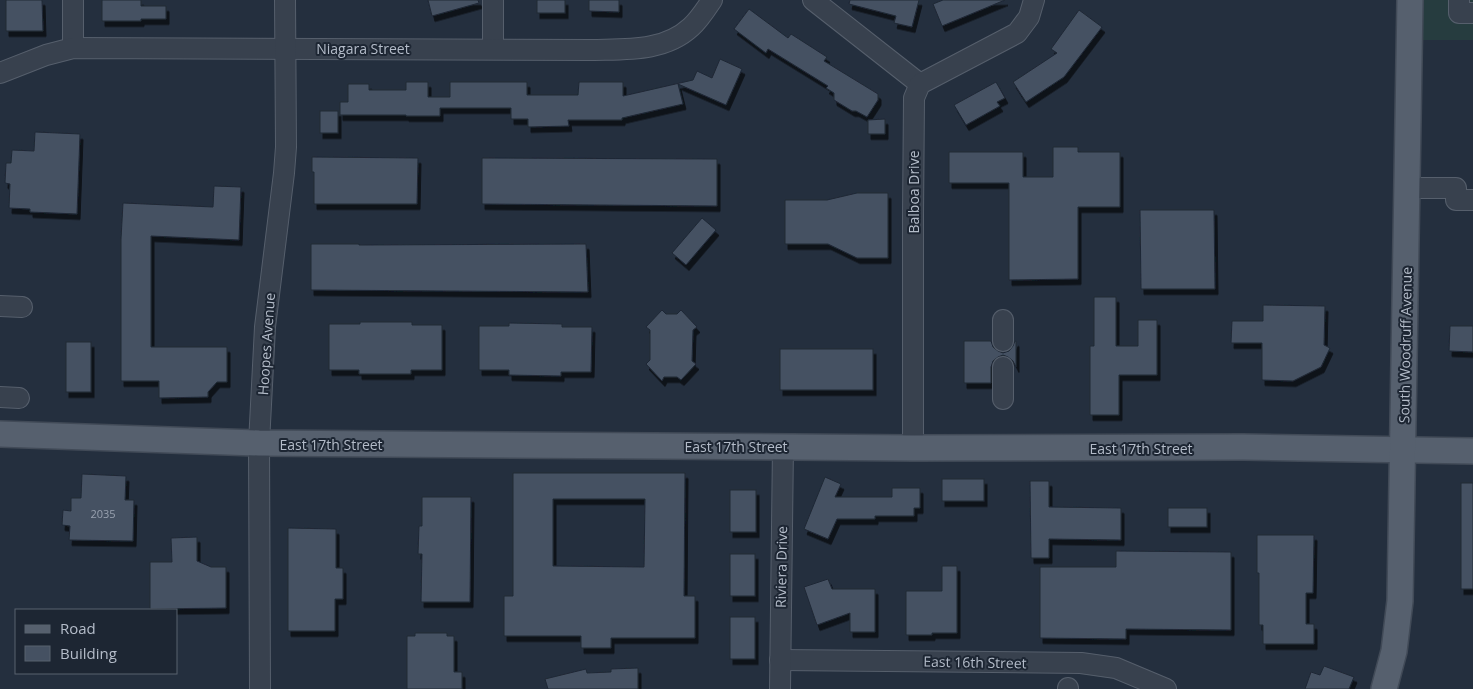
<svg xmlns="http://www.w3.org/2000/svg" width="1473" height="689" font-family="'Open Sans',sans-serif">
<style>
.green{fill:#263c3f}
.building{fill:#455162;stroke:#1f2835;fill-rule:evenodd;filter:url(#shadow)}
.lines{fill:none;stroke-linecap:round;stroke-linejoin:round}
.minor-casing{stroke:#565f6c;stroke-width:22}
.major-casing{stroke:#414a57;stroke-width:28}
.minor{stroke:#38414e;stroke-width:20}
.major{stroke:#56606e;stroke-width:25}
.labels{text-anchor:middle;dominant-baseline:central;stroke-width:4;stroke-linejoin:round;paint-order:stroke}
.number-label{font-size:11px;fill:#98a1af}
.street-label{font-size:14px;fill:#b4bcc9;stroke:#1d2633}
</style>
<defs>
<filter id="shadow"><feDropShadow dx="3" dy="5.5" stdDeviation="0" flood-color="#0009"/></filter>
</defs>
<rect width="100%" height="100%" fill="#242f3e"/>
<!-- green -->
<rect class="green" x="1410" y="0" width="63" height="40"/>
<!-- building -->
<g class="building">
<polygon points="6,0 42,0 43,31 6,31"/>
<polygon points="102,0 141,0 141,6 166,6 166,19 141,19 141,21 102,21"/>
<polygon points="428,0 478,0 479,3 432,16"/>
<rect x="537" y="0" width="28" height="13"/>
<polygon points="589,0 619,0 619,12 589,11"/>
<polygon points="850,0 919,0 912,27 894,23 896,16 849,4"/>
<polygon points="943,0 1005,0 942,26 933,4"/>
<polygon points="749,9 788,38 791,34 827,57 824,61 878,94 878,100 867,117 856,111 852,111 834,100 834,93 826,88 828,86 768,49 766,53 734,29"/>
<polygon points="1079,10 1102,27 1064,77 1026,102 1013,82 1057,53 1051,49"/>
<polygon points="720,59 742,69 726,105 678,84 683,104 622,118 622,120 568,120 569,126 528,127 528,119 511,119 511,108 440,108 440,116 406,116 406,115 340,115 340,102 348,102 348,84 369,84 369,90 406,90 406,82 428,82 428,97 450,97 450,82 527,82 527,95 578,95 579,82 623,82 623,96 693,80 697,71 712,78"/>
<polygon points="996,82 1005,98 997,102 1000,106 966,125 954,105"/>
<rect x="320" y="111" width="18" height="22"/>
<polygon points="885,119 885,134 868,134 868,120"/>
<polygon points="35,132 80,134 77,214 30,212 30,209 9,208 10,184 5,183 6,163 11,163 12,150 34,151"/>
<polygon points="1053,147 1078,147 1078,152 1120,152 1120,207 1078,207 1078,279 1009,280 1009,183 949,183 949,152 1023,152 1023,177 1053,177"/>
<polygon points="312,157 418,158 417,204 314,204 314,172 312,172"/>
<polygon points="482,158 717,159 717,206 482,204"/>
<polygon points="214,186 241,187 239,240 151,236 151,347 227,347 227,382 217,382 208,392 208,397 159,398 159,381 121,381 121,239 123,203 213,207"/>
<polygon points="857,193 888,193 888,258 857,258 828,244 785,244 785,200 827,200"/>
<polygon points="1140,210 1214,210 1215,289 1141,289"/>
<polygon points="702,218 716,230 686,265 672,253"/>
<polygon points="311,244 359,244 359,245 586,244 588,292 311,290"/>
<polygon points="1094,297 1116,297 1116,346 1138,346 1138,320 1157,320 1157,375 1119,375 1119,415 1090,415 1090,346 1094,346"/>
<polygon points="1263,305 1325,306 1324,345 1330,348 1321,367 1293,381 1262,380 1262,343 1231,343 1232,321 1263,321"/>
<polygon points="662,310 666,314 677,314 681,310 697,327 693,330 692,361 696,364 681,380 677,377 664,377 662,381 646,364 650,360 650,330 646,327"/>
<polygon points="360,322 412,322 412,325 442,325 442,370 411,370 411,374 359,374 359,370 329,370 329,324 360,324"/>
<polygon points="509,323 562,324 562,327 592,327 591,372 561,372 561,376 509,375 509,370 479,370 479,326 509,326"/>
<polygon points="1450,326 1473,326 1473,352 1449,351"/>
<polygon points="964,341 991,341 993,347 998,351 1003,353 1009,351 1013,346 1015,341 1016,341 1016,367 1013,361 1008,357 1003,355 998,357 993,361 991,367 991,383 964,383"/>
<rect x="66" y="342" width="25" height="50"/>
<rect x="780" y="349" width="93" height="41"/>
<path d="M513,473H685L684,596H695V638H611V648H581V636H504V596H513ZM553,499H645L644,567L553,566Z"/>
<polygon points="82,474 126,476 125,500 134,500 133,541 69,540 70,526 62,525 63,510 71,511 71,498 81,498"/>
<polygon points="825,477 841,484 835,497 892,497 892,488 920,488 920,508 914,508 914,516 875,516 875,519 837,519 828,539 804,529"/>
<rect x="942" y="479" width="42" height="22"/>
<polygon points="1030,481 1049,481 1049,507 1121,508 1121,540 1049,539 1049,558 1031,558"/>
<rect x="1461" y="483" width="12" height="106"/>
<rect x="730" y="490" width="26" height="42"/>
<polygon points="422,497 471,497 470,602 421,602 422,554 418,554 419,526 422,526"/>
<rect x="1168" y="508" width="39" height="19"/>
<polygon points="288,528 336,529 336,568 343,568 343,599 335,599 335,631 288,631"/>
<polygon points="1257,535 1314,535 1313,593 1306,593 1306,624 1314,624 1314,644 1263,644 1263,625 1259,625 1259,573 1257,573"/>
<polygon points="197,537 197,561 211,567 226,567 226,608 150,609 150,562 172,562 171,538"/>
<polygon points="1116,551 1231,552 1231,630 1126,629 1126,639 1040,638 1040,567 1116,567"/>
<rect x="730" y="554" width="25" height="42"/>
<polygon points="942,566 957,566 957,633 932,633 932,635 906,635 906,591 942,591"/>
<polygon points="828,579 832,589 875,589 875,632 850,632 850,613 817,625 804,587"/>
<rect x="730" y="617" width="25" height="42"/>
<polygon points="415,633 447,633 447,636 454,636 454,672 462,672 462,689 407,689 407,636 415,636"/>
<polygon points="1324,666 1354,677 1349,689 1305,689 1311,672 1320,675"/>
<polygon points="638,668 638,689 548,689 545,679 586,669 587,673 611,672 611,669"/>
</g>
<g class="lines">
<defs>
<g id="minor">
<polyline points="493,0 493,49"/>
<polyline points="813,0 920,84"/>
<polyline points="1459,0 1459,13 1473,13"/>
<polyline points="73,48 73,0"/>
<path d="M0,73L46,55L73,48L592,50C626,49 664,52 691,27C699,20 706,9 712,0"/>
<polyline points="1408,188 1456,188 1456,200 1473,200"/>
<polyline points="0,306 22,307"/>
<polyline points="1003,320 1003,341"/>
<polyline points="1003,367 1003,399"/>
<polyline points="0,397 19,398"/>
<polyline points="913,448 913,215 914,98 920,84 1017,33 1029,17 1034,0"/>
<polyline points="780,660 1081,663 1116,668 1166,689"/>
<polyline points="260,689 259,443 265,327 284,173 286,147 285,0"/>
<polyline points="780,689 783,446"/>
<polyline points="1068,689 1068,688"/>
</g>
<g id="major">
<polyline points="0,434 259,443 913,448 1243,447 1473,451"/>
<polyline points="1384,689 1394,651 1400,601 1410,0"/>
</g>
</defs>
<!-- minor casing -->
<use href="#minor" class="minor-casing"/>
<!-- major casing -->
<use href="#major" class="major-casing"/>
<!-- minor -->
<use href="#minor" class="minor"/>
<!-- major -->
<use href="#major" class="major"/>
</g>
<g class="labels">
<!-- number labels -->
<g class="number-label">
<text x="103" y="513">2035</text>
</g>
<!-- street labels -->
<g class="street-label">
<text x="363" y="48">Niagara Street</text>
<text transform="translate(913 192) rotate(-90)">Balboa Drive</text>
<text transform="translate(266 344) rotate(-86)">Hoopes Avenue</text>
<text transform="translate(1405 345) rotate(-89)">South Woodruff Avenue</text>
<text x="331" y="444">East 17th Street</text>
<text x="736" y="446">East 17th Street</text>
<text x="1141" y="448">East 17th Street</text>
<text transform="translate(781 567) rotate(-89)">Riviera Drive</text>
<text transform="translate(975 662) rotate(1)">East 16th Street</text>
</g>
</g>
<!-- legend -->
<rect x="15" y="609" width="162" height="65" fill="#1d2633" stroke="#59626f"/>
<rect x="25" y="625" width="25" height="8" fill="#56606e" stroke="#59626f"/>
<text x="60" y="634" font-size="15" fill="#b4bcc9">Road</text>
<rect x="25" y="646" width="25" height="15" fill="#455162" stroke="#59626f"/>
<text x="60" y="659" font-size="15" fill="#b4bcc9">Building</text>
</svg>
